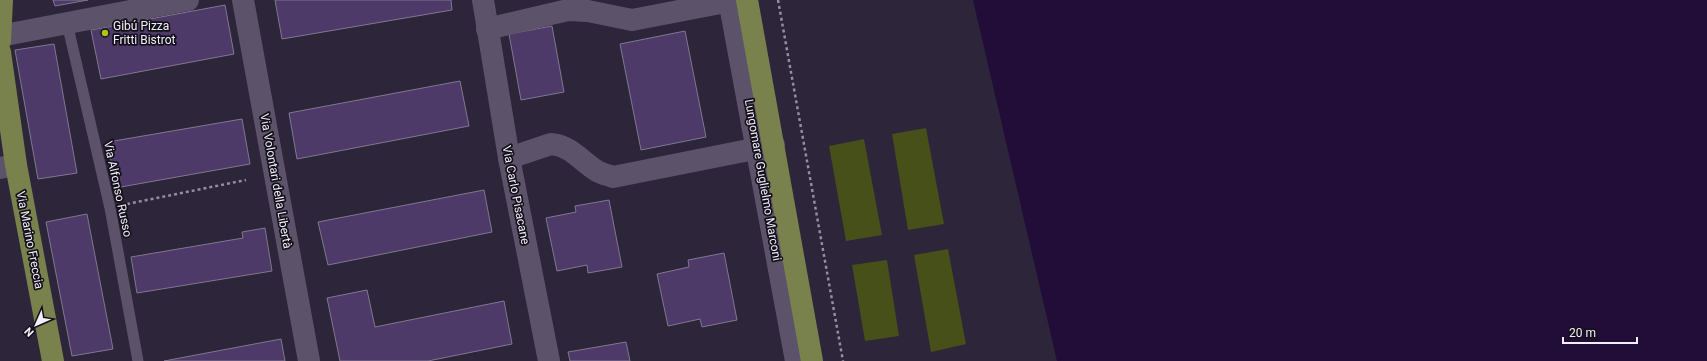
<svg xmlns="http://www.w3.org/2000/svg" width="1707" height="361" font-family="Roboto,sans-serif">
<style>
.green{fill:#465018}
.water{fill:#210d38}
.building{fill:#4d3a68;stroke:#807790}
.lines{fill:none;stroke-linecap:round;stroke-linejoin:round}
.path{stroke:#948e9f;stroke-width:2.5;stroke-dasharray:3 3;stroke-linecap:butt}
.service{stroke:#5c536b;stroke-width:11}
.minor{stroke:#5c536b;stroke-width:22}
.tertiary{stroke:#5c536b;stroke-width:22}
.primary{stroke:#79814c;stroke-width:22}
.poi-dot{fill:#acc613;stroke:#141019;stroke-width:1.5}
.labels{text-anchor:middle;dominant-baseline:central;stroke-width:3.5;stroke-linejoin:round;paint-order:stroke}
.poi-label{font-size:12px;fill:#f3eefc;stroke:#141019;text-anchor:start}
.street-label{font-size:12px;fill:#f3eefc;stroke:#141019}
</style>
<rect width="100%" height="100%" fill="#2d253a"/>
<!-- green -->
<g class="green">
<polygon points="926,128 944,224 908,230 892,134"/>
<polygon points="864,139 882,235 846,241 829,146"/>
<polygon points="948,249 966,344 931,352 914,255"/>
<polygon points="887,260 899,336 865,341 852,265"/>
</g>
<!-- water -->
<polygon class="water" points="973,0 1707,0 1707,361 1057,361"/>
<!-- building -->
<g class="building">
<polygon points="53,0 88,0 55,6"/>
<polygon points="275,0 451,0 452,10 282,39"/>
<polygon points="225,5 234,54 101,79 91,30"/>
<polygon points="552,26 564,92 521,100 509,34"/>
<polygon points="685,31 706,137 641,150 620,44"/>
<polygon points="54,44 77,173 38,179 15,50"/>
<polygon points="460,81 469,126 297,159 289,113"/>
<polygon points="242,119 250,164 115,188 108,142"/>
<polygon points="484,190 492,232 328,265 318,222"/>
<polygon points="609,200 622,267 588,273 587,265 557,271 546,218 576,212 575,206"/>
<polygon points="87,214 113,349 72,356 46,222"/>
<polygon points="265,228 272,271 137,293 131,257 243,238 242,232"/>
<polygon points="724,253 737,320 702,327 700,319 668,326 657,274 689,267 688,260"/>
<polygon points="367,290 375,327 504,301 512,344 428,361 340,361 327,298"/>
<polygon points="281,339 285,361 164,361"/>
<polygon points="626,342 630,361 570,361 568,352"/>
</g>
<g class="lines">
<!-- path -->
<g class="path">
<polyline points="778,0 843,361"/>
<polyline points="127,204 246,180"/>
</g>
<!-- service -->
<polyline class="service" points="67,23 110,208 138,361"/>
<!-- minor -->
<g class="minor">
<polyline points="243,0 309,361"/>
<polyline points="483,0 509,158 549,361"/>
<polyline points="487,29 568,10 588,11 632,20 736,0"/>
<polyline points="0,36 188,0"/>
<path d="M509,158L551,144C570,145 582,162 597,171C602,174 608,175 613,177L774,145"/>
<polyline points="0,168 16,165"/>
</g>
<!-- tertiary -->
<polyline class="tertiary" points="729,0 796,361"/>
<!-- primary -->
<g class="primary">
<polyline points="747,0 812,361"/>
<polyline points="0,41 2,0"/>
<polyline points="0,52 16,165 53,361"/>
</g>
</g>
<!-- markers -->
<circle class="poi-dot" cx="105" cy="33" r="4"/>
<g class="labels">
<!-- poi labels -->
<g class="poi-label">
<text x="113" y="26">Gibú Pizza<tspan x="113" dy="14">Fritti Bistrot</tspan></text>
</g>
<!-- street labels -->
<g class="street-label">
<text transform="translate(763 180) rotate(80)">Lungomare Guglielmo Marconi</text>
<text transform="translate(276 181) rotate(80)">Via Volontari della Libertà</text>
<text transform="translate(118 189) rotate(78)">Via Alfonso Russo</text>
<text transform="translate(516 195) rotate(79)">Via Carlo Pisacane</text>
<text transform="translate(30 240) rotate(79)">Via Marino Freccia</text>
</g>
</g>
<!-- north arrow -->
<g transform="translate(36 325) rotate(225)" stroke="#141019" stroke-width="3" paint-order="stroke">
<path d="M0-3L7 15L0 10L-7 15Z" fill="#f3eefc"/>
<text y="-6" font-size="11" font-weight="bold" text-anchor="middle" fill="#f3eefc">N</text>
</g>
<!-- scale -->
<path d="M1563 337v6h74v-6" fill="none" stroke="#f3eefc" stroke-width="2"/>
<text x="1569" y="337" font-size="12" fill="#f3eefc" stroke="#141019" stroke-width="3" paint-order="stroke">20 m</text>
</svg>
